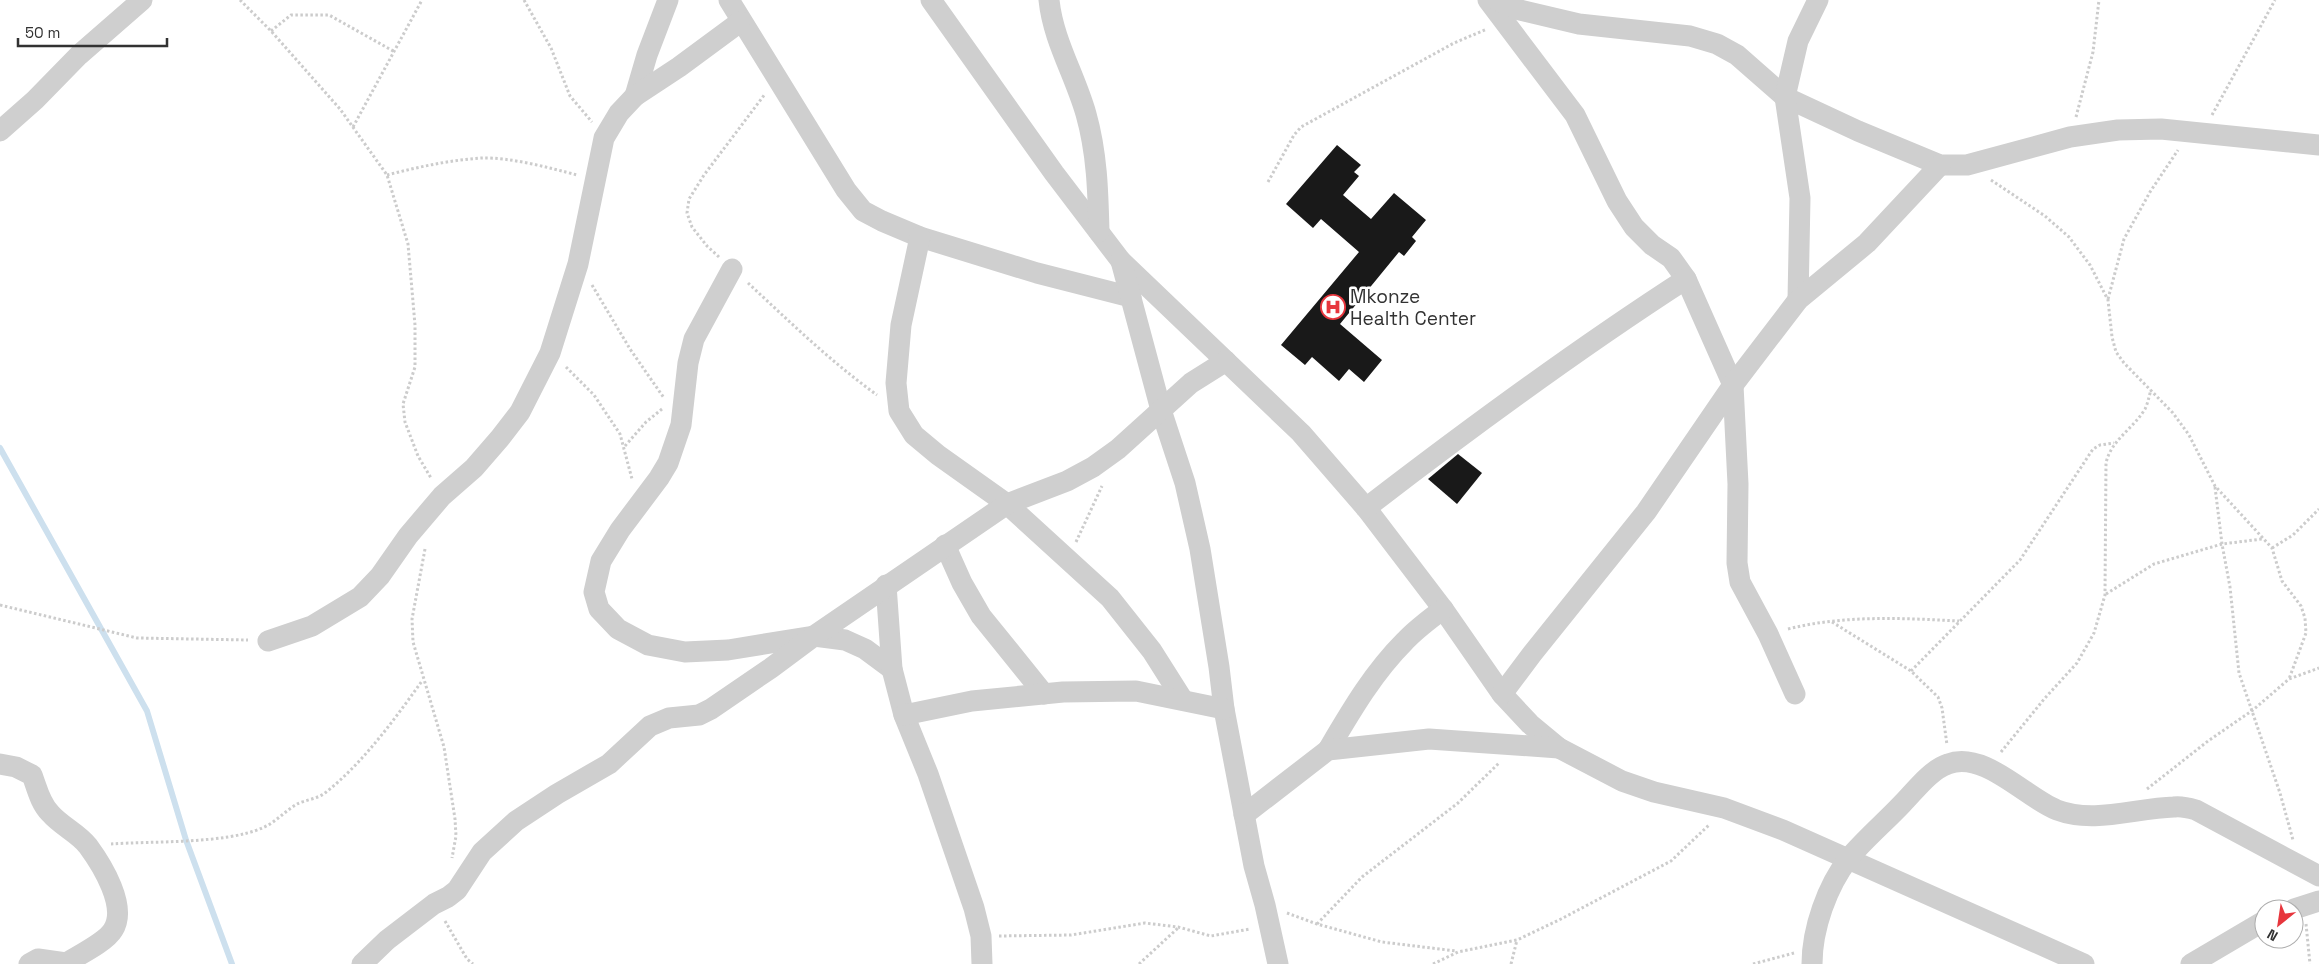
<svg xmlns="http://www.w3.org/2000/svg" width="2319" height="964" font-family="'Space Grotesk',sans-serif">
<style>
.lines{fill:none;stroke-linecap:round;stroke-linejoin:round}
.stream{stroke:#cde0ee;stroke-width:6}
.building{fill:#191919}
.path{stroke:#ccc;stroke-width:3;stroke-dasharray:2.5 2.5;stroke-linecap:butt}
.minor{stroke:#cfcfcf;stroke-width:21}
.labels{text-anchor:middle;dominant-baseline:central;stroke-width:5;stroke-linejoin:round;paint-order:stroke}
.poi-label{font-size:19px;fill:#323232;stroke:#fff;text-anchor:start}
</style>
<rect width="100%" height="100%" fill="#fff"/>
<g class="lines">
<!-- stream -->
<polyline class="stream" points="0,448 147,711 186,840 232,964"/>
</g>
<!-- building -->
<g class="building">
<polygon points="1337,145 1361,165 1354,172 1359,176 1343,195 1371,219 1394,193 1426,220 1412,237 1416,241 1404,256 1399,252 1340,324 1382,360 1364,382 1349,369 1339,381 1312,357 1305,365 1281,345 1359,252 1321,219 1313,228 1286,204"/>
<polygon points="1458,454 1482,473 1457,504 1428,479"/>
</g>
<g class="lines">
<!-- path -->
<g class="path">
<polyline points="240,0 271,31 340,109 387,175 408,244 415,325 415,367 403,404 405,422 418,456 431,478"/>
<polyline points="524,0 551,48 570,96 592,122"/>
<polyline points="271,31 291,15 329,15 395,52"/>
<polyline points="2212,115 2275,0"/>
<polyline points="2076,117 2093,52 2099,0"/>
<polyline points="353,127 422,0"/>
<path d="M387,175C418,167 450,160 482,158C509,157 551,168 577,175"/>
<polyline points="1991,180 2045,216 2069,237 2090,265 2108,300 2112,337 2116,352 2124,363 2173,413 2189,435 2215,486 2272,548 2282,581 2301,606 2305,618 2306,633 2289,679"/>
<polyline points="1268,182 1294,135 1301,127 1454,43 1487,29"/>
<polyline points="719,257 707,246 692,227 687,213 689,199 704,175 765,94"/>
<path d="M748,283C790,322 830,361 877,395"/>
<polyline points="592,285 630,349 664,398"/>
<polyline points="2108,299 2124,239 2150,192 2178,150"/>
<polyline points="566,367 594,395 620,434 632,479"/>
<polyline points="625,446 646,422 662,409"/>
<polyline points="2215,487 2222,544 2230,587 2239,673 2280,793 2293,840"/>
<polyline points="1076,542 1102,486"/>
<polyline points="2272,548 2293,535 2319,509"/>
<polyline points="425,549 412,619 413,642 444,747 455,819 456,836 452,858"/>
<polyline points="2106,594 2154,564 2222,544 2262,539"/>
<polyline points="0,605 137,638 248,640"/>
<polyline points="1832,622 1911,671 1938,697 1942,708 1947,745"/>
<path d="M1788,629C1843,615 1903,618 1959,621"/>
<polyline points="1911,671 2020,560 2093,449 2100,445 2114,443"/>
<path d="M2001,752L2045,698L2077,663L2094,633L2105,595L2106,463C2111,440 2133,429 2145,409C2148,403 2149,396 2151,390"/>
<polyline points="2147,789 2208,741 2253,710 2289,679 2319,668"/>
<path d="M111,844C152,841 226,844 262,828C275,823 285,811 297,804C305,800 317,799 325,793C363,763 394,720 422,681"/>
<polyline points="1287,913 1317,924 1382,942 1456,951"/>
<polyline points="445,921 467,959 473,964"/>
<polyline points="1317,924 1362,877 1458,803 1499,763"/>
<polyline points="2306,924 2310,964"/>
<polyline points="999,936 1071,935 1145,923 1178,927 1211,936 1250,929"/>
<polyline points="1139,964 1178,928"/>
<polyline points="1433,964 1458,952 1517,940 1561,919 1671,861 1709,825"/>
<polyline points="1511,964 1517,940"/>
<polyline points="1753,964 1794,953"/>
</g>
<!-- minor -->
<g class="minor">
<polyline points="729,0 846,190 863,211 882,221 920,237 1037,273 1131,297"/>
<polyline points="931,0 1054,173 1121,261 1301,433 1366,508 1443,609 1502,694 1530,724 1559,748 1622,781 1654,792 1724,808 1783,830 2084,964"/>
<path d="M1049,0C1053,40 1075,75 1086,114C1097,153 1098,191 1099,232"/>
<polyline points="1488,0 1575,115 1617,201 1634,227 1652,245 1671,258 1686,279 1733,385 1738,484 1737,563 1740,582 1768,634 1795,694"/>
<polyline points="1497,0 1520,10 1579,24 1690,36 1717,44 1737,55 1785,97 1858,131 1940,165 1967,165 2070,137 2118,130 2161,129 2319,145"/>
<polyline points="635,96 647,55 668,0"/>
<polyline points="0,131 35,100 79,55 142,0"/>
<polyline points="920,237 901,325 896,383 899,411 914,435 938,455 1007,504 1110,598 1152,651 1183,700"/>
<polyline points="1121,261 1161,410 1185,483 1200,549 1219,667 1224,709 1254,866 1265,905 1278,964"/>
<polyline points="732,269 694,339 688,363 681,425 668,463 659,478 620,530 601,561 594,592 599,609 618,629 648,645 685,652 728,650 814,636 845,640 865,649 892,669"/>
<polyline points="1798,300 1800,198 1785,97 1798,41 1818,0"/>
<path d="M1366,508C1470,428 1576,350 1686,279"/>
<polyline points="945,545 962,583 981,616 1044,694"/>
<polyline points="886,585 892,669 904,715 928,774 974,908 981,936 982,964"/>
<polyline points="268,641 312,626 360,597 380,576 408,536 442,496 474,468 500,438 520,412 550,353 578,264 604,138 619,113 635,96 679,67 740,22"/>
<polyline points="1502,694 1532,654 1646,512 1733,385 1798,300 1867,243 1940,165"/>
<polyline points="904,715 972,701 1063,692 1136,691 1224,709"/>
<path d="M1328,750C1351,711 1373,673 1405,641C1416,629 1430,619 1443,609"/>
<path d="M0,764L16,767L32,775C37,788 40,803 50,813C61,826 78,833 88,846C102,865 128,907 113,930C106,942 79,955 66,963L38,959L29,964"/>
<polyline points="1244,815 1328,750 1429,739 1559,748"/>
<polyline points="2294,909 2319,901"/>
<polyline points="362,964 387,940 434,904 448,897 457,890 482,852 516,821 557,794 609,764 650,726 669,718 699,715 711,709 771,668 814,636 1007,504 1067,481 1093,467 1118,449 1191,383 1226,361"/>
<path d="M1812,964C1812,929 1827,886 1849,858C1865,839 1885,822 1902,804C1915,791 1930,770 1948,764C1984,750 2026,798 2057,810C2094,824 2135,808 2174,807C2181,806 2189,808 2196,810L2319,876"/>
<polyline points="2191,964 2264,921"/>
</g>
</g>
<!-- icons -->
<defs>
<symbol id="hospital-ring" viewBox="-11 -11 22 22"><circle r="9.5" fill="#fff" stroke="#e7363d" stroke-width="1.5"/><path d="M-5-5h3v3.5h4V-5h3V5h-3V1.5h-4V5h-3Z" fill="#e7363d"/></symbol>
</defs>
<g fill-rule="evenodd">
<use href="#hospital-ring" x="1319" y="293" width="28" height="28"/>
</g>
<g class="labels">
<!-- poi labels -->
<g class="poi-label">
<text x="1350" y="296">Mkonze<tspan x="1350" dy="22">Health Center</tspan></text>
</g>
</g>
<!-- north arrow -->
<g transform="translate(2279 924) rotate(210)"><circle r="24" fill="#ffffff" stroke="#adadad"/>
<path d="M0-4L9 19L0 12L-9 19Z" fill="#e7363d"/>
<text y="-8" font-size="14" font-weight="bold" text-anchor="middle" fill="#323232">N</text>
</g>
<!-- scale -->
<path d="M18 38v8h149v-8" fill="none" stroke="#323232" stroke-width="2.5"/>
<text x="25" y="38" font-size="15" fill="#323232" stroke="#ffffff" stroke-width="4" paint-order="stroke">50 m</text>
</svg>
